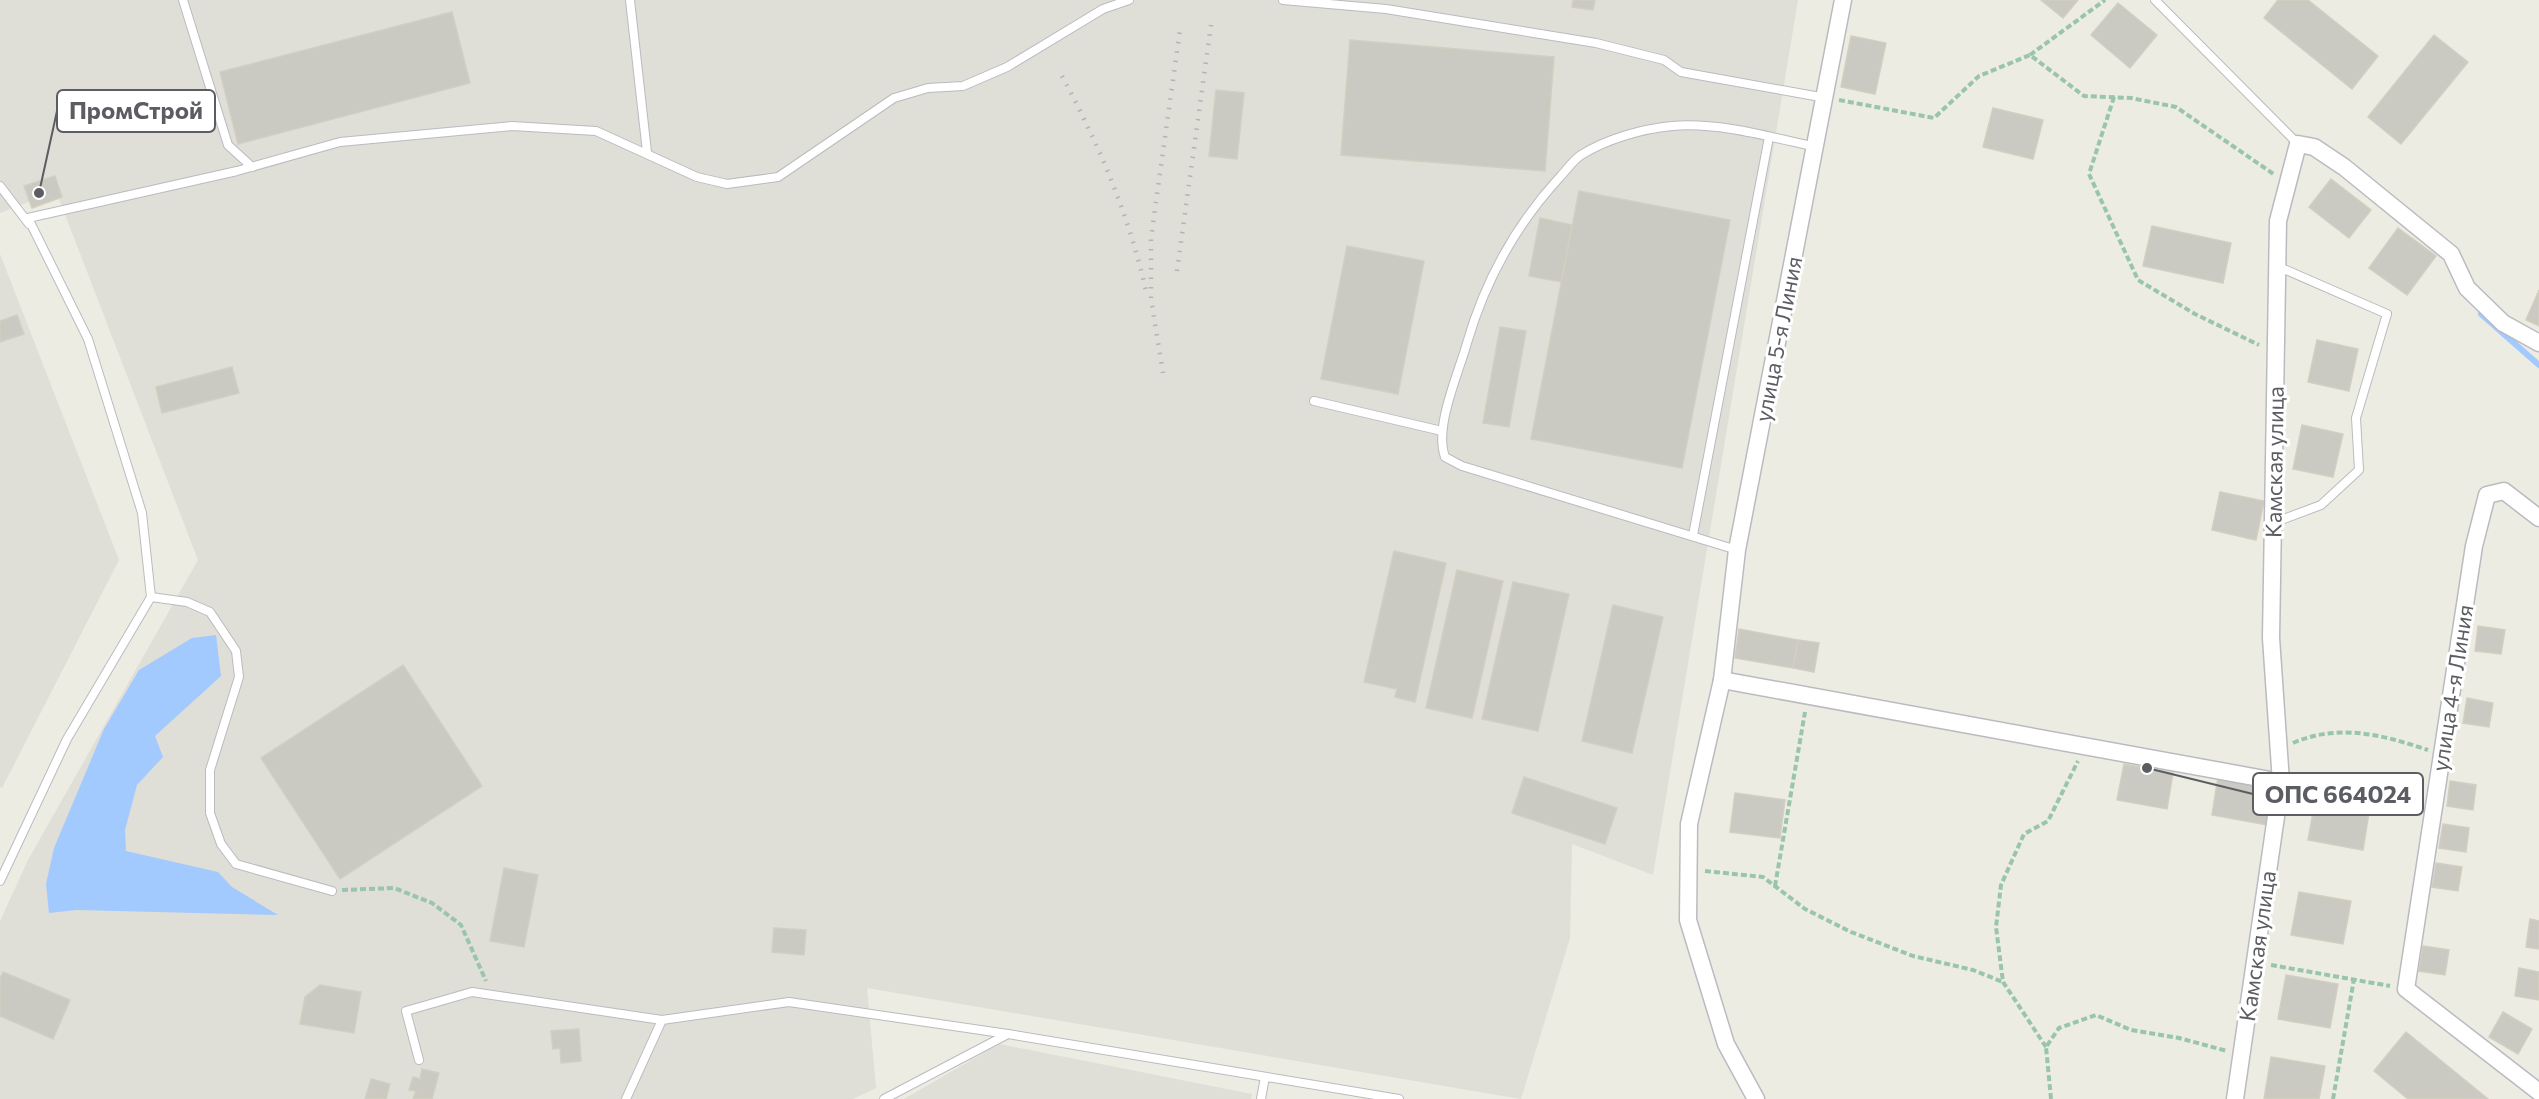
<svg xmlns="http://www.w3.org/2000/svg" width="2539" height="1099" font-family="Commissioner,sans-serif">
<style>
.industrial{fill:#dfded7}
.water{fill:#a2cafe}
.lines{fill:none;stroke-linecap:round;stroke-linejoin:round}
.stream{stroke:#a2cafe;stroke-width:6}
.building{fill:#cac9c2;stroke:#d2cfc1;stroke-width:1.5}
.service-casing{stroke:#babbc1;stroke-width:10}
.minor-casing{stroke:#babbc1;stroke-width:19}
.path{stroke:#98c5ab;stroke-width:4;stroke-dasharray:6 3;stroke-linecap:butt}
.service{stroke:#fff;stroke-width:8}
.minor{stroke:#fff;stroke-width:16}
.rail{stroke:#b3b4b4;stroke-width:4.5;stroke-dasharray:1.5 8;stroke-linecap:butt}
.labels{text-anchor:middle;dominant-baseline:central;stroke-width:6;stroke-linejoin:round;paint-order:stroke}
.street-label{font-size:22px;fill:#5b5d63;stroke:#fff}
.leader{fill:none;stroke:#5b5d63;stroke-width:2}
.callout-dot{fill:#5b5d63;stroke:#fff;stroke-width:2}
.callout{fill:#fff;stroke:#5b5d63;stroke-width:2}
.callout-label{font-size:24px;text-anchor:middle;font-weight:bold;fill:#5b5d63}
</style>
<rect width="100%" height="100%" fill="#edece2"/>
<!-- industrial -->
<g class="industrial">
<polygon points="0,0 1798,0 1653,875 1572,844 1570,938 1521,1099 867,988 876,1088 853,1099 0,1099 0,921 28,860 198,560 56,191 0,213"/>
<polygon points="0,254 119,560 2,788 0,787"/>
<polygon points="999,1044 1252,1094 1251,1099 904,1099"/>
</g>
<!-- water -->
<polygon class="water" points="216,635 221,676 155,736 163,757 137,785 125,830 126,851 218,872 232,887 278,915 76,910 49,913 46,884 54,848 104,729 139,670 192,638"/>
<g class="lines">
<!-- stream -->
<polyline class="stream" points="2481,314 2539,365"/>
</g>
<!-- building -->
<g class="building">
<polygon points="1573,0 1595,0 1593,10 1572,7"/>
<polygon points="2041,0 2078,0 2063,18"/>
<polygon points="2278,0 2308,0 2378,56 2352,89 2264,18"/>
<polygon points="2118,3 2157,35 2130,68 2091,35"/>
<polygon points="452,12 470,83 238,144 220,72"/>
<polygon points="2434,35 2468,62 2401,144 2368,117"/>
<polygon points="1851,36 1886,43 1875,94 1841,87"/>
<polygon points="1350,40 1554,57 1545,171 1341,155"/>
<polygon points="1216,90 1244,93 1237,159 1209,156"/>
<polygon points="1993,108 2043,120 2033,159 1983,147"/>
<polygon points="55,176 62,197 32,208 24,186"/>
<polygon points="2331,179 2371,210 2349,238 2309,207"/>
<polygon points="1579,191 1730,220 1682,468 1531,439"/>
<polygon points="1540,218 1572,225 1561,282 1529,276"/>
<polygon points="2152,226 2231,243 2223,283 2143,266"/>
<polygon points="2398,228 2436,256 2407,295 2369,268"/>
<polygon points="1347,246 1424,261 1398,394 1321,379"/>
<polygon points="2539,290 2539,326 2526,320"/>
<polygon points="17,315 24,334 0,342 0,321"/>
<polygon points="1500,327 1526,331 1509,427 1483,423"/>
<polygon points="2317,340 2358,349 2349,391 2308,382"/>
<polygon points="232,367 239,393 162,413 156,387"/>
<polygon points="2302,425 2343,434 2333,477 2293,469"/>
<polygon points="2220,492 2264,501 2256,540 2212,530"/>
<polygon points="1394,551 1446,563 1415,702 1395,697 1397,689 1364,682"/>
<polygon points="1457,570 1503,581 1472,718 1426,708"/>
<polygon points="1513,582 1569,594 1538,731 1482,719"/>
<polygon points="1613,605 1663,617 1632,753 1582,741"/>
<polygon points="2478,626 2505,630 2501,654 2475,651"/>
<polygon points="1739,629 1798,640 1793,668 1735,658"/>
<polygon points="1798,640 1819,643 1814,672 1793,668"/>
<polygon points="403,665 482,786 340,879 261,758"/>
<polygon points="2467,698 2493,703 2489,727 2463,723"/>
<polygon points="2124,764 2173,773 2167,809 2117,800"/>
<polygon points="1524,777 1617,808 1605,844 1512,813"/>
<polygon points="2218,777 2274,787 2267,825 2212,815"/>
<polygon points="2450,781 2476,785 2473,810 2447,806"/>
<polygon points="1735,793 1785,800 1780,838 1730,832"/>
<polygon points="2316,796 2370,806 2363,850 2308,840"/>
<polygon points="2443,824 2469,828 2466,852 2439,848"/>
<polygon points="2436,863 2462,867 2458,891 2432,887"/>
<polygon points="504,868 538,875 524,947 490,941"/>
<polygon points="2299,892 2351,901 2343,944 2291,935"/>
<polygon points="2530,919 2539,921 2539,949 2526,947"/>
<polygon points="774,928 806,930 804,955 772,952"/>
<polygon points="2423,946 2449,950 2445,975 2419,971"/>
<polygon points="2519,968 2539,972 2539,1000 2515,996"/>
<polygon points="3,972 70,1000 53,1039 0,1016 0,979"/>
<polygon points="2286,975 2338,984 2330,1028 2278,1019"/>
<polygon points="320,985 361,992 354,1033 300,1024 305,997"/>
<polygon points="2503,1012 2532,1029 2518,1054 2489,1037"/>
<polygon points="579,1029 581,1061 561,1063 560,1048 553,1049 551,1031"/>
<polygon points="2406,1032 2488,1099 2408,1099 2374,1071"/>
<polygon points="2271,1057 2325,1066 2319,1099 2264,1099"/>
<polygon points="422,1069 439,1073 432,1099 413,1099 416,1091 409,1090 413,1077 420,1079"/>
<polygon points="371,1079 390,1084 386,1099 365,1099"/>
</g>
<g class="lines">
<defs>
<g id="service">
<polyline points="183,0 228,145 252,167"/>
<polyline points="630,0 647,152"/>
<polyline points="1283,0 1386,9 1596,43 1664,60 1681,72 1826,98"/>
<polyline points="2155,0 2298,144"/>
<polyline points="0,186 29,224"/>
<polyline points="1314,401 1442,431"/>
<polyline points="2273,523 2321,505 2359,470 2356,418 2387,314 2277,266"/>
<polyline points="1693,535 1769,137"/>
<path d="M1737,550L1462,466L1445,457C1434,427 1458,375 1467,343C1485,281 1515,226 1559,178C1566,171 1573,160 1581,155C1607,139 1641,129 1672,126C1719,122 1770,137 1816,147"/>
<polyline points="151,597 187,602 210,612 236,651 239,677 210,770 210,813 221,844 236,864 332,891"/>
<polyline points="0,881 67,739 151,597 142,513 88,339 28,218 237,171 340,142 512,126 596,131 697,177 727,184 778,177 894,98 928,88 963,86 1007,67 1103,9 1129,0"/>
<polyline points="419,1060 406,1011 472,992 662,1020"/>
<polyline points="626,1099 662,1020 789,1002 1008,1034"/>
<polyline points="884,1099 1008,1034 1399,1099"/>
<polyline points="1261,1099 1265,1077"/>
</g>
<g id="minor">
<polyline points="2539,518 2504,491 2487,495 2474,546 2406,989 2539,1092"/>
<polyline points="1722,680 2281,782"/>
<polyline points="1756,1099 1726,1044 1688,920 1689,824 1722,680 1737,550 1843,0"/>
<polyline points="2235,1099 2281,782 2271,638 2278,221 2298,144 2314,147 2344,167 2451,254 2467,288 2503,323 2539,343"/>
</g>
</defs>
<!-- service casing -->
<use href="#service" class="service-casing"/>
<!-- minor casing -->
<use href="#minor" class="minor-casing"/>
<!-- path -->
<g class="path">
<polyline points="2030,55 2105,0"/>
<polyline points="2114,97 2089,174 2138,280 2195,314 2259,345"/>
<polyline points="1839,100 1934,118 1979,76 2030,55 2084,96 2131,98 2176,107 2275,175"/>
<path d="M2293,743C2339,723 2383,735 2428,750"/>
<polyline points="1705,871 1763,877 1805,909 1851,932 1913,956 1973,970 2003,982"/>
<polyline points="1775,886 1805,712"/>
<polyline points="342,890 394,888 432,903 461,925 486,981"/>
<polyline points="2271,965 2390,986"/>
<polyline points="2046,1047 2003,982 1996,927 2001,885 2024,834 2048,821 2078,761"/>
<polyline points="2051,1099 2046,1047 2059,1028 2096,1015 2131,1030 2179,1038 2227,1051"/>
<polyline points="2333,1099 2354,979"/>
</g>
<!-- service -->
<use href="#service" class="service"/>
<!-- minor -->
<use href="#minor" class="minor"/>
<!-- rail -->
<g class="rail">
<path d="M1062,76C1099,145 1129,215 1146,291"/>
<polyline points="1177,271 1211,25"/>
<polyline points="1163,373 1151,299 1151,238 1180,30"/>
</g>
</g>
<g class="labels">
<!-- street labels -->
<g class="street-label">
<text transform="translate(1778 339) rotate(-79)">улица 5-я Линия</text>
<text transform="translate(2274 462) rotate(-89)">Камская улица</text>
<text transform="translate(2452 688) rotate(-81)">улица 4-я Линия</text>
<text transform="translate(2257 946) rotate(-82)">Камская улица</text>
</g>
</g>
<!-- callouts -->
<path class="leader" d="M39 193L57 111M2147 768L2253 794"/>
<g class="callout-dot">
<circle cx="39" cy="193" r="6"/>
<circle cx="2147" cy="768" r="6"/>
</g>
<g class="callout">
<rect x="57" y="90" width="158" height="42" rx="6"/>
<rect x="2253" y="773" width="170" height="42" rx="6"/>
</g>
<g class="callout-label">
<text x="136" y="119">ПромСтрой</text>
<text x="2338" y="803">ОПС 664024</text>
</g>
</svg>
